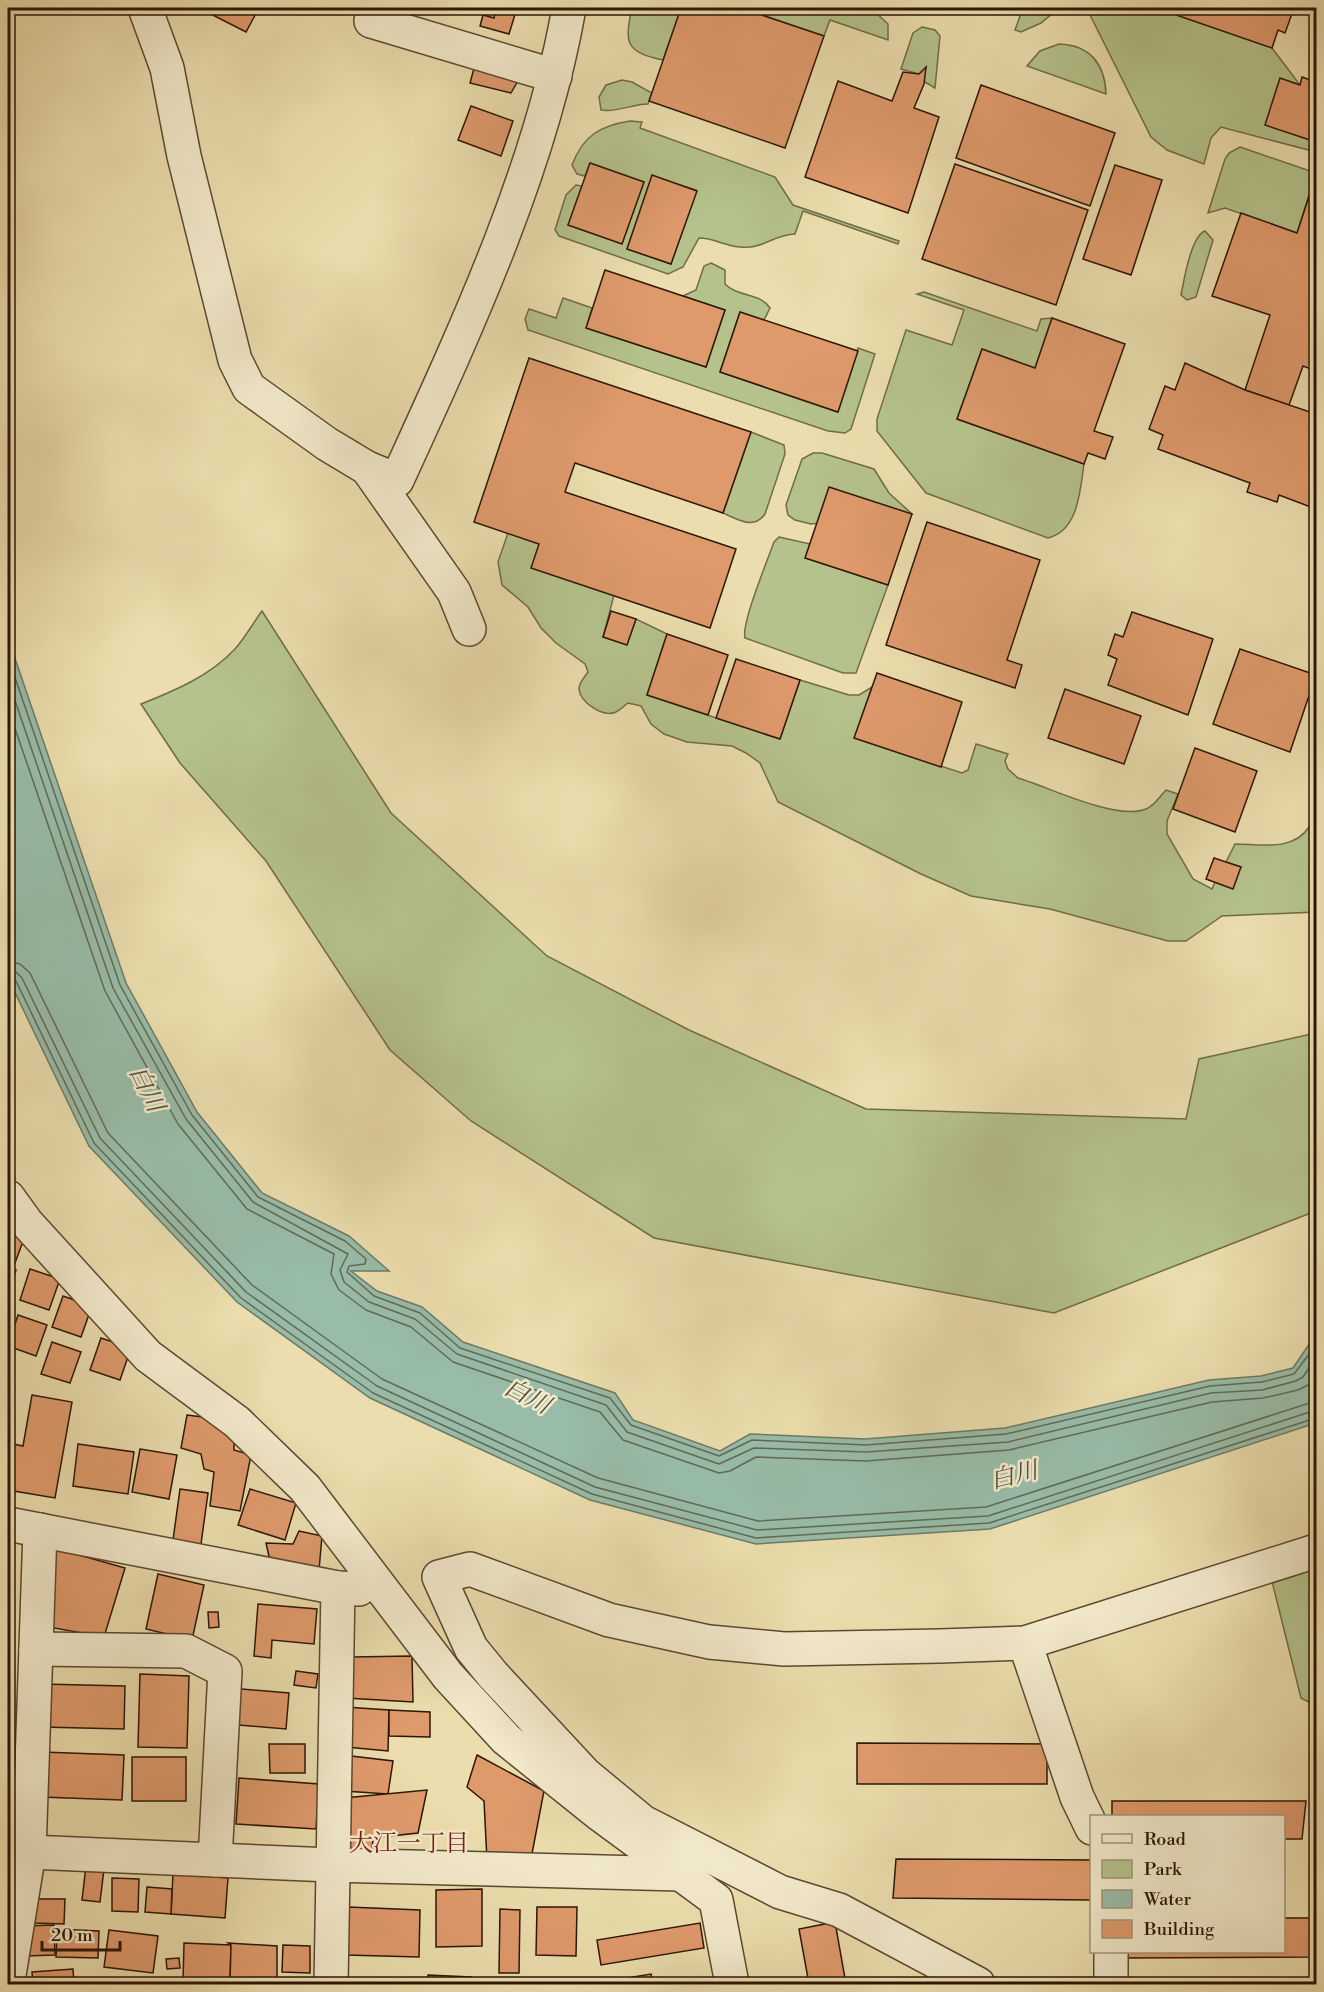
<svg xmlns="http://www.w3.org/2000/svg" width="1324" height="1992" font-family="'Libre Bodoni','Noto Serif JP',serif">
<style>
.green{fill:#b5c28b;stroke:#706c48;stroke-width:1.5;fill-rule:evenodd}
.water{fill:#98bca8;stroke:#6d7a67;stroke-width:1.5}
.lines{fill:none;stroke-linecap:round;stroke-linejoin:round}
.shore{stroke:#626957;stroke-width:1.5}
.building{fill:#df9a6c;stroke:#2c1606;stroke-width:1.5}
.minor-casing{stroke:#5c4830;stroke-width:36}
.minor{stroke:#f2e9ca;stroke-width:33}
.labels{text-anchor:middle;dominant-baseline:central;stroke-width:5;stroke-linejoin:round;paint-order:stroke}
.water-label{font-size:24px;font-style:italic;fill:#52503f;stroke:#f2e9ca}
.neighbourhood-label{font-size:24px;fill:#7a1f14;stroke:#f2e9ca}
</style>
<rect width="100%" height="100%" fill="#ebddad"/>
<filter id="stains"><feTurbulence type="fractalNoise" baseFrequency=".00333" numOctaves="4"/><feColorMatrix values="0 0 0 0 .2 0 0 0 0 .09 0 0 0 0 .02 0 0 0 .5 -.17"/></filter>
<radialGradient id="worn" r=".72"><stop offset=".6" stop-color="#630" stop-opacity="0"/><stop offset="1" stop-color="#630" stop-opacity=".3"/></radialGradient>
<!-- green -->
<g class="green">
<path d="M632,8H681L663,60C626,52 624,44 632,8Z"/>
<polygon points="741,8 865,8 874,11 888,24 888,40 830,20 824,36"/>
<polygon points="1023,8 1059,8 1041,23 1021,32 1015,30"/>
<polygon points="1090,8 1157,8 1272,48 1300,85 1280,79 1266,125 1316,142 1316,152 1221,127 1211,138 1204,164 1167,150 1151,137 1089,13"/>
<polygon points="922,27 935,30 940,36 935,88 923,81 926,68 919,74 901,69 913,33"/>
<path d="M1059,44C1090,45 1105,64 1106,94L1027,66L1040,51Z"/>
<path d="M622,80L632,82L652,93L648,104C632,104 616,113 601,110L599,97L606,85Z"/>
<path d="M630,121L642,122L640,128L775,177L793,205L899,241L898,244L803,211L795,234C778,234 765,246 750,247C728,249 717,238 699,238L683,267L668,274L559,236L555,230L566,195L576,185L582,186L568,225L622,243L644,182L590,163L585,176L577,174L572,165C583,136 599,126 630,121ZM652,176L696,190L671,264L627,249Z"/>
<polygon points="1240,147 1316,173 1297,233 1225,208 1208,213 1225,159 1229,153"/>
<path d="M1205,231L1213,240L1196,297L1187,300L1181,295C1184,280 1191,236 1205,231Z"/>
<path d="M711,263L725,270V284C737,297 761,293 770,308L764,320L740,312L720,372L837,412L858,348L875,354L851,429L845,433L828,431L528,330L525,319L529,309L556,318L563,298L592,308L586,328L706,367L725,310L683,296L696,290L704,266Z"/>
<path d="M924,292L1037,331L1041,319L1052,318L1035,368L982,349L957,419L1084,464C1080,490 1079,530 1048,538L926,493L877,431V419L906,330L952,345L964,310L917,294Z"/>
<path d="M751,432L784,445L785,454L765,514C754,530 739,520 723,513Z"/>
<polygon points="813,453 822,453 874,469 889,493 912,514 811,524 795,520 788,515 786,505 802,459"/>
<path d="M508,533L539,544L614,595L603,637L627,644L636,619L667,634L647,695L780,739L800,680L849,695H859L872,687L855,738L962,773L968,770L976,744L1008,754L1005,761L1008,769L1018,778C1049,787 1116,821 1146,809C1154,806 1160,796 1166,790L1178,794L1167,821V834L1193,879L1212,889L1215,882L1241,867L1226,862L1235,844C1259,844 1293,852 1309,827L1316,829V912L1222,916L1186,941H1168L1050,909L971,896L921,874L778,802L760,763L746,753L732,746L687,742L664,734L651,724L641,706L628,703C624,706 620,710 616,712C603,718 580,702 579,689C579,682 585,677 588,672L585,664L556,643L541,628L528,607L502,585L498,562Z"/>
<path d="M779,537L810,544L806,558L888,585L856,673H843L745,638C741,624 768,559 774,542Z"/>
<path d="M262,611L391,813L547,956L689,1030L866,1109L1186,1119L1199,1059L1316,1033V1211L1054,1313L654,1238L471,1121L390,1050L266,861L180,763L141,704C174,691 210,676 235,649C245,638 253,623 262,611Z"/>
<polygon points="1316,1554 1316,1706 1301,1698 1269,1569"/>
</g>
<!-- water -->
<polygon class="water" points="8,638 126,983 197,1112 262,1193 349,1236 389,1271 351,1271 377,1291 422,1307 463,1342 615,1393 633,1420 720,1451 750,1434 865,1439 1005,1428 1209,1380 1261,1376 1293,1368 1316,1334 1316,1423 990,1529 756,1544 590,1500 370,1398 237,1302 89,1146 8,978"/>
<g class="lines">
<!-- shore -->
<g class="shore">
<polyline points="8,657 120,985 192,1115 258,1197 345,1241 366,1259 365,1264 349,1266 347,1272 374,1296 420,1313 460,1348 610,1398 631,1425 719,1456 752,1440 866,1445 1006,1434 1210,1386 1262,1382 1294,1374 1316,1345"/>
<polyline points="8,680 113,988 186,1119 253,1202 348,1254 340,1270 344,1282 369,1302 415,1319 457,1354 606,1405 627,1432 719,1464 754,1448 866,1452 1008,1442 1211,1393 1262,1390 1296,1381 1303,1377 1316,1358"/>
<polyline points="8,708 105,991 178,1124 247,1209 334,1254 331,1274 339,1290 366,1310 411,1327 453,1362 600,1412 623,1440 719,1473 730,1471 756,1457 866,1461 1009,1450 1212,1402 1263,1398 1298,1390 1308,1385 1316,1374"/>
<polyline points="8,961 20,964 30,973 108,1133 252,1285 382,1379 598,1478 758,1521 986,1507 1316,1401"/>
<polyline points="8,970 16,972 22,978 100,1138 246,1292 377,1386 595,1487 757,1530 988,1516 1316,1410"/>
<polyline points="8,978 16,981 94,1143 241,1298 373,1393 592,1494 756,1538 989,1523 1316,1418"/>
</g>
</g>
<!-- building -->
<g class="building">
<polygon points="199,8 259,8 246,32"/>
<polygon points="496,8 517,8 509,34 480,26 483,15 494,18"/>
<polygon points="681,8 741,8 824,36 785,148 649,101"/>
<polygon points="1156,8 1294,8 1285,33 1278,30 1272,48"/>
<polygon points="476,61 523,72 511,93 470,83"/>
<polygon points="926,67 924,84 914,108 939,117 908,213 805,177 838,81 892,101 903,72 919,74"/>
<polygon points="1302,77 1316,82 1316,142 1265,125 1280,78 1300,85"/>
<polygon points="981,85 1115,133 1090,206 956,158"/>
<polygon points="471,106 513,121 501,156 458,140"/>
<polygon points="590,163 644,182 622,244 568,225"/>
<polygon points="955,164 1088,210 1056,305 922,259"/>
<polygon points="1115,165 1162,180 1131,275 1083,259"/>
<polygon points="652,175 697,191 671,264 627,249"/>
<polygon points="1316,175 1316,329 1314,337 1316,338 1316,371 1303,366 1289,405 1245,390 1270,315 1212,296 1241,213 1297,233"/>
<polygon points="605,270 725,310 706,367 586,328"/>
<polygon points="740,312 858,351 838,412 720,372"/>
<polygon points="1052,318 1125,344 1094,431 1113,437 1105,459 1088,453 1084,464 957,419 982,349 1035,368"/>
<polygon points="529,358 751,432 723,513 575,463 565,492 736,549 710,628 531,568 539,544 474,522"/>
<polygon points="1185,363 1245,390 1316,414 1316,509 1279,495 1277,502 1247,492 1250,483 1158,449 1163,435 1149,429 1165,386 1175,390"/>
<polygon points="829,487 912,514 888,585 805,558"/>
<polygon points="927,522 1040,560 1007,660 1022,665 1015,688 886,645"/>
<polygon points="611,611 636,619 627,645 603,637"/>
<polygon points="1132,612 1213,639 1188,715 1108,685 1117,659 1108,655 1115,634 1123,637"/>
<polygon points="667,634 728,655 708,715 647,695"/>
<polygon points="1240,649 1316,675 1290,752 1213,724"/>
<polygon points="736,659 800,680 780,739 716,718"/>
<polygon points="877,673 962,702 941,767 854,738"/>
<polygon points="1065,689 1141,716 1124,764 1048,738"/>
<polygon points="1195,748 1257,771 1235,832 1173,809"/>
<polygon points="1214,858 1241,867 1233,889 1206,879"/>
<polygon points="8,1230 25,1236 15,1263 8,1260"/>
<polygon points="8,1267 16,1270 8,1297"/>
<polygon points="30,1269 60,1279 49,1310 20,1300"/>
<polygon points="63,1296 92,1306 81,1337 52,1327"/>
<polygon points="8,1314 12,1316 8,1330"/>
<polygon points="18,1315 47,1325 36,1356 8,1346"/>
<polygon points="101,1338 131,1348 120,1380 90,1370"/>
<polygon points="52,1342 81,1352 70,1383 41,1374"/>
<polygon points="32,1395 72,1402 55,1498 8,1490 8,1443 23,1446"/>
<polygon points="187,1415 218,1419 234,1433 234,1450 251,1455 240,1511 210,1506 214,1472 204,1469 201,1454 181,1448"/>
<polygon points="78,1444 134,1452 128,1494 73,1486"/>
<polygon points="140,1449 177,1455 169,1499 132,1492"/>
<polygon points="180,1489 208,1493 201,1544 173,1540"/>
<polygon points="250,1489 296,1503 285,1540 238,1525"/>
<polygon points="299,1531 322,1536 319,1570 270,1561 266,1543 293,1544"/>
<polygon points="51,1547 125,1568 104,1637 43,1626"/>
<polygon points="158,1574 204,1585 192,1640 146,1629"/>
<polygon points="258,1604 317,1609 314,1644 272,1640 271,1658 254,1656"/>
<polygon points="208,1612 218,1612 219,1627 209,1628"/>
<polygon points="8,1650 12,1650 9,1704 8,1704"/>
<polygon points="412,1656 413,1702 346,1698 351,1657"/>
<polygon points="296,1671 318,1674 316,1688 294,1685"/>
<polygon points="140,1674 189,1676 187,1748 138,1747"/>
<polygon points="42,1684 125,1686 124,1729 41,1727"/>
<polygon points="230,1688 289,1693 286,1729 227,1724"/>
<polygon points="345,1707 389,1710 388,1751 346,1747"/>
<polygon points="389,1710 430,1712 430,1737 389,1736"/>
<polygon points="857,1743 1047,1744 1047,1784 857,1784"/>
<polygon points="269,1744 305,1744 305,1773 270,1773"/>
<polygon points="42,1752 124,1755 122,1800 40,1797"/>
<polygon points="343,1755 393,1761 388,1794 344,1791"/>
<polygon points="477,1755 544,1791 531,1859 487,1861 484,1801 467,1787"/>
<rect x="132" y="1757" width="54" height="44"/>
<polygon points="8,1759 15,1759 13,1778 8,1778"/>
<polygon points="239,1778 319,1784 316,1829 236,1824"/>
<polygon points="427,1790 418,1833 373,1838 372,1852 342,1848 344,1798"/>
<polygon points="1112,1801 1306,1801 1302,1839 1284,1839 1284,1816 1112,1816"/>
<polygon points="896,1859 1092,1860 1092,1900 893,1898"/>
<polygon points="86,1866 104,1869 100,1902 82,1900"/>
<polygon points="173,1873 228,1878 225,1918 171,1914"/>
<polygon points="112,1878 139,1879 138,1912 112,1911"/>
<polygon points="147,1887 172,1889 171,1914 145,1912"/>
<polygon points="482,1889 482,1946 436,1947 436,1890"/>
<polygon points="34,1899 65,1899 64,1924 34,1923"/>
<polygon points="348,1907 420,1910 419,1957 346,1955"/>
<polygon points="537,1907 577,1907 576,1956 536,1955"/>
<polygon points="500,1909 520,1910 519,1973 499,1973"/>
<polygon points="1284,1918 1316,1918 1315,1957 1127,1958 1127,1952 1284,1952"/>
<polygon points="835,1922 846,1984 809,1984 799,1929"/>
<polygon points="700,1923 704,1948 601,1965 597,1940"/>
<polygon points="54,1925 55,1955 25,1956 24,1926"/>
<polygon points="57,1929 99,1931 98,1958 56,1957"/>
<polygon points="109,1930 158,1936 153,1973 104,1967"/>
<polygon points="184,1943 231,1945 230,1982 183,1981"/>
<polygon points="228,1943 277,1946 277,1983 230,1982 231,1945"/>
<polygon points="283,1945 310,1946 310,1973 282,1972"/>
<polygon points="179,1958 180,1968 167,1969 166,1959"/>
<polygon points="73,1969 74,1984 33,1984 32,1972"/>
<polygon points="651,1974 653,1984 609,1984 608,1981"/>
<polygon points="428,1975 471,1977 471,1984 428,1984"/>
<polygon points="157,1981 157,1984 111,1984 111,1982"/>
<polygon points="499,1981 557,1983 557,1984 499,1984"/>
</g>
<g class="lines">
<defs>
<g id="minor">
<path d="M145,8L167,68L184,156L235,360L249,388L327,444L367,468L397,480C465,331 541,169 569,8"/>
<polyline points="376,8 371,21 555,76"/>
<polyline points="367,468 454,592 469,629"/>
<polyline points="8,1197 26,1222 148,1356 237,1422 305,1488 448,1676 506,1739 598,1813 716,1900 732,1984"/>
<polyline points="8,1524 338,1588 359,1589"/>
<polyline points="1025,1643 1077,1797 1092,1828"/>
<polyline points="36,1649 186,1651 225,1671 215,1860"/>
<polyline points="29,1852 331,1865 680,1874"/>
<polyline points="1111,1952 1111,1984"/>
<polyline points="8,1981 29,1852 40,1530"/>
<polyline points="331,1984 338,1588"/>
<polyline points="978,1984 839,1910 780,1892 643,1822 585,1774 493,1675 471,1648 439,1577 470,1569 609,1620 709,1642 784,1649 940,1646 1025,1643 1316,1551"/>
</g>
</defs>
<!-- minor casing -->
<use href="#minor" class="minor-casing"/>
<!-- minor -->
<use href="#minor" class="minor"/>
</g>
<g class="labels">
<!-- water labels -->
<g class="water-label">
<text transform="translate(146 1089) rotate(64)">白川</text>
<text transform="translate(527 1397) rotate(27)">白川</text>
<text transform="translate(1014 1476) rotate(-14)">白川</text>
</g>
<!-- neighbourhood labels -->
<g class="neighbourhood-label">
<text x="409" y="1844">大江一丁目</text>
</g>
</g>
<!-- margin -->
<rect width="1324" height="1992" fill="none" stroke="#ebddad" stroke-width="30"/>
<rect x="9" y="9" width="1306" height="1974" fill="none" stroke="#2c1606" stroke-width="3"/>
<rect x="15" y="15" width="1294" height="1962" fill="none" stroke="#2c1606" stroke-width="1.5"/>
<!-- legend -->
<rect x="1090" y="1815" width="195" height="138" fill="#f2e9ca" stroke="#a3957c" stroke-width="1.5"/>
<rect x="1102" y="1834" width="30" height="9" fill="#f2e9ca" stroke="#a3957c" stroke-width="1.5"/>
<text x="1144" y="1845" font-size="18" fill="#2c1606">Road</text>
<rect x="1102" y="1860" width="30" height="18" fill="#b5c28b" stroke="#a3957c" stroke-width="1.5"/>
<text x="1144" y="1875" font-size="18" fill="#2c1606">Park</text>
<rect x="1102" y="1890" width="30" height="18" fill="#98bca8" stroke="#a3957c" stroke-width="1.5"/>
<text x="1144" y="1905" font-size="18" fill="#2c1606">Water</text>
<rect x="1102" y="1920" width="30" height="18" fill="#df9a6c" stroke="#a3957c" stroke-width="1.5"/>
<text x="1144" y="1935" font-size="18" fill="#2c1606">Building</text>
<!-- scale -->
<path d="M42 1941v9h78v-9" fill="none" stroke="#2c1606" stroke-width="3"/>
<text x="51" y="1941" font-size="18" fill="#2c1606" stroke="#f2e9ca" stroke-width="4.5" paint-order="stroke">20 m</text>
<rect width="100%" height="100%" filter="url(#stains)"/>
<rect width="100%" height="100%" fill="url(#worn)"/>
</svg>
